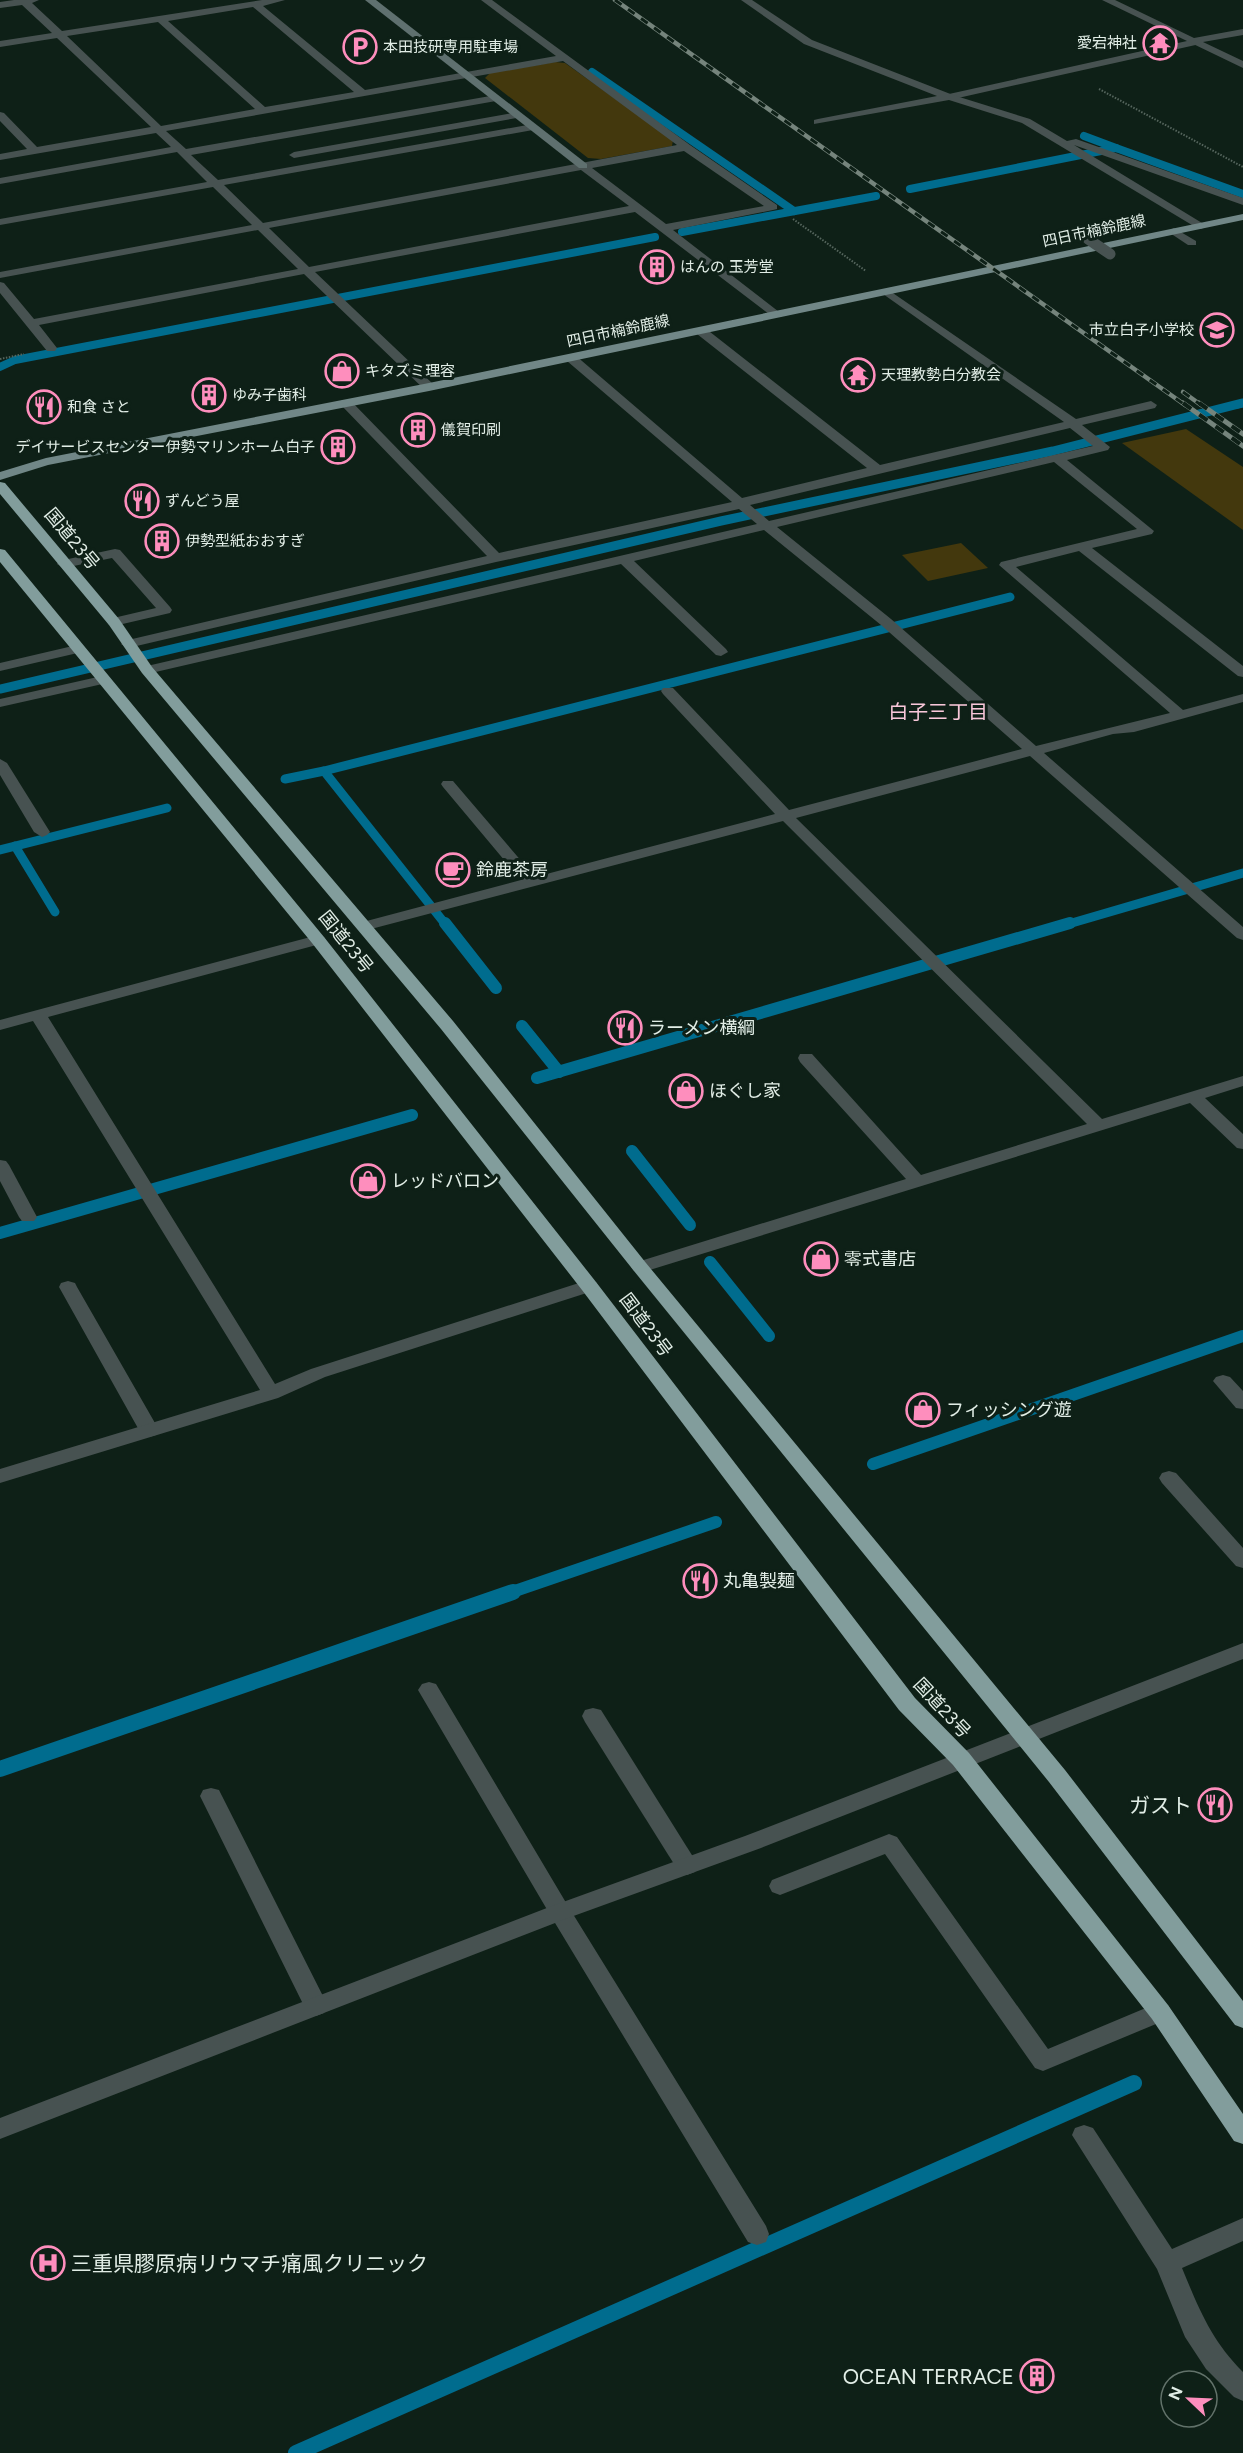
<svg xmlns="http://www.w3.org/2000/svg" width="1243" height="2453" font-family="Figtree,'Noto Sans JP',sans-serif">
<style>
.green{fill:#43380d}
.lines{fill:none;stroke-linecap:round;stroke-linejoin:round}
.stream-far3{stroke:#006c8e;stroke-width:8}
.stream-far2{stroke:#006c8e;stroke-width:9}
.stream-far1{stroke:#006c8e;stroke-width:12}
.stream{stroke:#006c8e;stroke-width:16}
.path{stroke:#55655d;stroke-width:2;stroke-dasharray:1.5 1.5;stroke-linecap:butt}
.lane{fill:#475251;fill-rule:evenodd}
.street{fill:#475251;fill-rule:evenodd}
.secondary{fill:#5f706f;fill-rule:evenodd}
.primary{fill:#718787;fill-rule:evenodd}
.highway{fill:#829d9c;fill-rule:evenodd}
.rail-far1-casing{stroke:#75847c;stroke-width:4.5}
.rail-casing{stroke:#75847c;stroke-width:5}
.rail-far1{stroke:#0e2017;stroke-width:3;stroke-dasharray:8;stroke-linecap:butt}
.rail{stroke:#0e2017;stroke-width:4;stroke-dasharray:10;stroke-linecap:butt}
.street-bridge{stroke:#475251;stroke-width:11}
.labels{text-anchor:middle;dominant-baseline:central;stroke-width:6;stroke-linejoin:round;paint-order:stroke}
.far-poi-label{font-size:15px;fill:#e1ede6;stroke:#0e2017;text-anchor:start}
.far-street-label{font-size:15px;fill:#e1ede6;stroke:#0e2017}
.street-label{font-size:18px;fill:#e1ede6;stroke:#0e2017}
.poi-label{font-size:18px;fill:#e1ede6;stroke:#0e2017;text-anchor:start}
.neighbourhood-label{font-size:20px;fill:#f8c7d9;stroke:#0e2017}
.near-poi-label{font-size:21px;fill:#e1ede6;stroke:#0e2017;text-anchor:end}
</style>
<rect width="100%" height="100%" fill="#0e2017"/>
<!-- green -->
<g class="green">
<polygon points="555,62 565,63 673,140 672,146 601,159 588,158 485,78 490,73"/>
<polygon points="1186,429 1243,467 1243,530 1122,443"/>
<polygon points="961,543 988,568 928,581 902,555"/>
</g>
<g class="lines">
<!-- stream-far3 -->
<g class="stream-far3">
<polyline points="592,72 794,211"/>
<polyline points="1084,136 1116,148"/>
<polyline points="910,189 1116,148 1243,194"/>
<polyline points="682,232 876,196"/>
<polyline points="0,367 15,360 655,237"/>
<polyline points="1236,405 1243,403"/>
</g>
<!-- stream-far2 -->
<g class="stream-far2">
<polyline points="0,689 721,521 1053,451 1242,403"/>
<polyline points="285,779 324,771"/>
<polyline points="15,846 55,912"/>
<polyline points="0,850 167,808"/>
<polyline points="446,925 324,771 1010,597"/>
<polyline points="1065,925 1243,873"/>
</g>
<!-- stream-far1 -->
<g class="stream-far1">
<polyline points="445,923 496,988"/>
<polyline points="522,1026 559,1072"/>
<polyline points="537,1078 1070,923"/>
<polyline points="632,1151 690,1225"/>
<polyline points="0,1233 412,1115"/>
<polyline points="710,1262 769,1336"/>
<polyline points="873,1464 1243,1336"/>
<polyline points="509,1593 716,1522"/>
</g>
<!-- stream -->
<g class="stream">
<polyline points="0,1769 513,1592"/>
<polyline points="296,2453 1134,2083"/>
</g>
<!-- path -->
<g class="path">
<polyline points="1099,89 1243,167"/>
<polyline points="793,219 866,271"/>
<polyline points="0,359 24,354"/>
</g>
<!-- lane -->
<g class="lane">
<polygon points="1196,39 1201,42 1200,44 949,100 944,97 949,94"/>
<polygon points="1174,228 1196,241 1196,245 1188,245 1170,233 1168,231"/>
<polygon points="115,549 120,550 170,607 172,610 170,613 114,626 109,625 107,622 109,619 156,608 112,558 64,568 57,564 59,561"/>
<polygon points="77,645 82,646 84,649 82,652 0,671 0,663"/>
<polygon points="0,759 7,763 50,832 47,835 42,837 34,832 0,775"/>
<polygon points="0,1160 6,1161 9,1165 37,1217 34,1221 22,1221 19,1217 0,1181"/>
<polygon points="68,1281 75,1283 77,1287 159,1430 156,1435 149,1437 142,1435 139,1430 59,1287 61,1283"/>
<polygon points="1223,1375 1230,1377 1243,1391 1243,1409 1236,1408 1213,1381 1216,1377"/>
<polygon points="1169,1471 1176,1473 1243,1548 1243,1568 1236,1566 1162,1483 1159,1478 1162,1473"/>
<polygon points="429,1682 436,1684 568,1906 766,2226 769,2234 766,2242 757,2245 748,2242 552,1918 418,1690 422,1684"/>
<polygon points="593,1708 601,1710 695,1860 698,1866 695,1872 687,1875 679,1872 585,1722 582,1716 585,1710"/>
<polygon points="211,1788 219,1790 222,1796 328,2006 324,2013 316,2016 308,2013 304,2006 200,1796 203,1790"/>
<polygon points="889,1834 897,1837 1048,2049 1160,2002 1168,2005 1172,2012 1168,2019 1043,2071 1035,2068 885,1854 780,1895 772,1892 769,1886 772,1880"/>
<path d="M1084,2125L1093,2128L1172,2249L1243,2218V2241L1182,2268C1199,2309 1211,2340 1243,2372V2401L1234,2397L1206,2369L1185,2337L1157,2269L1072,2135L1075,2128Z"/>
</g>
<!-- street -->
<g class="street">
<path d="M14,0H39L32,3L62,31L262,0H285L263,6L365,90L556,56L481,0H492L690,145L777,205V209L773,210L673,230L783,315L781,317H773L635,212L315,272L433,384V390H425L304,274L39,325L57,348L55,351H47L0,293V282L4,283L34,319L298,269L258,230L0,278V272L252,225L213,187L0,225V219L207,182L177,152L0,184V178L171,147L156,133L0,160V154L27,149L0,121V112L4,113L37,147L151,127L57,38L0,47V41L52,33L22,5L0,8V2ZM253,7L354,92L265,107L168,21ZM158,22L255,109L161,126L67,36ZM563,61L677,145L263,223L224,185L533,130L538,127L533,124L218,180L191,155L496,101L501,98L496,95L186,149L166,131ZM684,151L764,206L666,224L592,168ZM581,170L629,206L309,267L269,228Z"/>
<polygon points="741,0 752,0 812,40 953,95 1030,119 1067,141 1076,139 1243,198 1243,205 1074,145 1207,226 1201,229 1197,228 1022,123 949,100 814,124 814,120 818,119 937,96 804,44"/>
<polygon points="1102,0 1115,0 1194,38 1243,29 1243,35 1203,42 1243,61 1243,68"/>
<polygon points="518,112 523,115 522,117 294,158 289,155 294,152"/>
<path d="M887,289L1076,419L1151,401L1157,405L1155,408L1082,425L1110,447L1108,450L1067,460L1154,531L1152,534L1092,548L1243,666V677L1238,676L1079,551L1016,567L1183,710L1243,694V702L1134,732L1113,734L1044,753L1243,927V940L1237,938L1030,756L796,818L1102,1119L1243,1076V1086L1205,1098L1243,1134V1149L1237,1148L1190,1103L640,1273L634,1271L631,1267L634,1263L906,1179L800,1062L798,1058L800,1054H812L921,1175L1087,1124L783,821L371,929H359L357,926L359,923L521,880L443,787L441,784L443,781H453L535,877L775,814L663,694L661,691L663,688H673L789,810L1022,749L881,625L764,530L634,561L726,649L728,652L721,656L716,655L621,564L147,674L140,670L147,666L757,524L739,509L496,562L128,648L121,644L128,640L487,556L342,406L340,403L342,400H350L499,553L732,502L567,361L565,358L571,354L575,355L742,498L867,468L697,334V328H705L880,465L1064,422L883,294V290ZM1070,428L1093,446L769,521L750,505ZM1054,462L1137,529L1001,562L999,565L1170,713L1036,746L891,619L777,527Z"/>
<polygon points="102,676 107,677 109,680 107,683 0,707 0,699"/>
<polygon points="318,935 324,937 326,940 324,943 48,1017 275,1384 311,1369 582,1282 596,1282 598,1286 596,1290 325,1377 278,1398 0,1483 0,1469 260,1390 33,1021 0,1030 0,1020"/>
<polygon points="1243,1643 1243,1659 761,1848 568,1918 0,2139 0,2118 552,1906 745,1836"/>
</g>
<!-- secondary -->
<polygon class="secondary" points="365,0 376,0 587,164 587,168 579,168"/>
<!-- primary -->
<polygon class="primary" points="1243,214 1243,220 429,391 48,465 0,480 0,472 46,458 429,383"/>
<!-- highway -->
<g class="highway">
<polygon points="0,482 5,483 119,619 152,667 453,1021 646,1263 1065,1770 1243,2001 1243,2028 1235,2025 1049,1782 634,1271 441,1029 142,673 109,625 0,494"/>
<polygon points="0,549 5,550 324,937 596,1282 915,1698 969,1753 1168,2005 1243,2114 1243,2144 1234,2141 1152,2019 953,1765 899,1710 582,1290 312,943 0,562"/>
</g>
<defs>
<g id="rail-far1">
<polyline points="615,0 1185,405"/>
<polyline points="1183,392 1201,405"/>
</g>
<g id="rail">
<polyline points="1183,403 1243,446"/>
<polyline points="1199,403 1243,434"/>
</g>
</defs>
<!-- rail-far1 casing -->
<use href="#rail-far1" class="rail-far1-casing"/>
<!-- rail casing -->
<use href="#rail" class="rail-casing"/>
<!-- rail-far1 -->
<use href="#rail-far1" class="rail-far1"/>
<!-- rail -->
<use href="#rail" class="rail"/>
<!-- street-bridge -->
<polyline class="street-bridge" points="1088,239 1110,254"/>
</g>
<!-- icons -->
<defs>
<symbol id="temple-ring" viewBox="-11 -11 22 22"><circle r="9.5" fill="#0e2017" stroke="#fe8ebd" stroke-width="1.5"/><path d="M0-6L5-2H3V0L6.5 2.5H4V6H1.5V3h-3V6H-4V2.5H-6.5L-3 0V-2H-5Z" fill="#fe8ebd"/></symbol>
<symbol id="parking-ring" viewBox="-11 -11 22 22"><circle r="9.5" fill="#0e2017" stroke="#fe8ebd" stroke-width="1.5"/><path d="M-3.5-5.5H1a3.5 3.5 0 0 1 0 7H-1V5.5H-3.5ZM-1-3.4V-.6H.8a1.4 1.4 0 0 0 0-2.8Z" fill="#fe8ebd"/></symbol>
<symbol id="building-ring" viewBox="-11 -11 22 22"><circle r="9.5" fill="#0e2017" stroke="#fe8ebd" stroke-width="1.5"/><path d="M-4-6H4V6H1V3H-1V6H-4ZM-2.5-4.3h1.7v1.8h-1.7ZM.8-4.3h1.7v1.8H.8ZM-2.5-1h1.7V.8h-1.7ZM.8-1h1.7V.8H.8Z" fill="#fe8ebd"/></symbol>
<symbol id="school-ring" viewBox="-11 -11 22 22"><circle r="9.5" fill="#0e2017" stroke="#fe8ebd" stroke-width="1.5"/><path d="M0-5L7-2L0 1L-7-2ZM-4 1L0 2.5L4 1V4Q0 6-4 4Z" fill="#fe8ebd"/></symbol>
<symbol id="shop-ring" viewBox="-11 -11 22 22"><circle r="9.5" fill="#0e2017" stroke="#fe8ebd" stroke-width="1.5"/><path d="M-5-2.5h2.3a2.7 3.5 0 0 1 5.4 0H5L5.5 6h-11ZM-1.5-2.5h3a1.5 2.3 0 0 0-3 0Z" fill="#fe8ebd"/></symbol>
<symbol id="restaurant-ring" viewBox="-11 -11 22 22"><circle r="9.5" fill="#0e2017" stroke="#fe8ebd" stroke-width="1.5"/><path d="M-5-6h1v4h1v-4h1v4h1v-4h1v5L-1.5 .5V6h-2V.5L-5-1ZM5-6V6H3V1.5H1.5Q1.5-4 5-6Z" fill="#fe8ebd"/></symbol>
<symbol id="cafe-ring" viewBox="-11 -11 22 22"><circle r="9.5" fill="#0e2017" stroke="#fe8ebd" stroke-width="1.5"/><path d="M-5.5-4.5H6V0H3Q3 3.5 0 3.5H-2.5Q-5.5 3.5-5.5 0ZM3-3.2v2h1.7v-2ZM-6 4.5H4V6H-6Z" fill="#fe8ebd"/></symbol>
<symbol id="hospital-ring" viewBox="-11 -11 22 22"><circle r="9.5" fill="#0e2017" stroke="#fe8ebd" stroke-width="1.5"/><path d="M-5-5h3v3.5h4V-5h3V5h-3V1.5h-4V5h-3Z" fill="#fe8ebd"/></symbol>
</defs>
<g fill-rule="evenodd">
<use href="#temple-ring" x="1141" y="24" width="38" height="38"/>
<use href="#parking-ring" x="341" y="28" width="38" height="38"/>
<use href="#building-ring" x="638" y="248" width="38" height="38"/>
<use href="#school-ring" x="1198" y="311" width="38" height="38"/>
<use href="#shop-ring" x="323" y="352" width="38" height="38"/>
<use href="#temple-ring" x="839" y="356" width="38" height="38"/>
<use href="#building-ring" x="190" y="376" width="38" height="38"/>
<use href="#restaurant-ring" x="25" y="388" width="38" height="38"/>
<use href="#building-ring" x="399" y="411" width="38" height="38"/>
<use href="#building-ring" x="319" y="428" width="38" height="38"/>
<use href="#restaurant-ring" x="123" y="482" width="38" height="38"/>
<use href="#building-ring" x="143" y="522" width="38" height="38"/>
<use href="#cafe-ring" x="434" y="851" width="38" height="38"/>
<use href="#restaurant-ring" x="606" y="1009" width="38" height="38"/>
<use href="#shop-ring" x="667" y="1072" width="38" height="38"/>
<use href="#shop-ring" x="349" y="1162" width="38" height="38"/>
<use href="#shop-ring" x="802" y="1240" width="38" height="38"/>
<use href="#shop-ring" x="904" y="1391" width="38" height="38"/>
<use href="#restaurant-ring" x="681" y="1562" width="38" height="38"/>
<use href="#restaurant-ring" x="1196" y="1786" width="38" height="38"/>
<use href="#hospital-ring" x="29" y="2244" width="38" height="38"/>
<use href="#building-ring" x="1018" y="2357" width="38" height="38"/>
</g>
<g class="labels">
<!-- far-poi labels -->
<g class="far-poi-label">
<text x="1137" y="43" text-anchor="end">愛宕神社</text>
<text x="383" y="47">本田技研専用駐車場</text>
<text x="680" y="267">はんの 玉芳堂</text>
<text x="1194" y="330" text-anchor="end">市立白子小学校</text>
<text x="365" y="371">キタズミ理容</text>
<text x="881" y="375">天理教勢白分教会</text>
<text x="232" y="395">ゆみ子歯科</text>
<text x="67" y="407">和食 さと</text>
<text x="441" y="430">儀賀印刷</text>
<text x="315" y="447" text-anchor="end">デイサービスセンター伊勢マリンホーム白子</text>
<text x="165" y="501">ずんどう屋</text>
<text x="185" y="541">伊勢型紙おおすぎ</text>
</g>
<!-- far-street labels -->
<g class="far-street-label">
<text transform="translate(1094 231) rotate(-12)">四日市楠鈴鹿線</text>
<text transform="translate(618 331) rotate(-12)">四日市楠鈴鹿線</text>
</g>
<!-- street labels -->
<g class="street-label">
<text transform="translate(72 539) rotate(50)">国道23号</text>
<text transform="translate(346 942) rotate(51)">国道23号</text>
<text transform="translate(646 1325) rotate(53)">国道23号</text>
<text transform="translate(942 1708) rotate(47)">国道23号</text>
</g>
<!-- poi labels -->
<g class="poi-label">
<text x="476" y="870">鈴鹿茶房</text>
<text x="648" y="1028">ラーメン横綱</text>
<text x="709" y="1091">ほぐし家</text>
<text x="391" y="1181">レッドバロン</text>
<text x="844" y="1259">零式書店</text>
<text x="946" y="1410">フィッシング遊</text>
<text x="723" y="1581">丸亀製麺</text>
</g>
<!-- neighbourhood labels -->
<g class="neighbourhood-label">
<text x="938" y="712">白子三丁目</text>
</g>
<!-- near-poi labels -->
<g class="near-poi-label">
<text x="1192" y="1805">ガスト</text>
<text x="71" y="2263" text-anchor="start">三重県膠原病リウマチ痛風クリニック</text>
<text x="1014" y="2376">OCEAN TERRACE</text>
</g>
</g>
<!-- north arrow -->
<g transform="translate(1189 2399) rotate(293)"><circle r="28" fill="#0e2017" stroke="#62726a" stroke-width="1.5"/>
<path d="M0-4.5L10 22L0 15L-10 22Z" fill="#fe8ebd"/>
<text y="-9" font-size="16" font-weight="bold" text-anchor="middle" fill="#e1ede6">N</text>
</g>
</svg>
